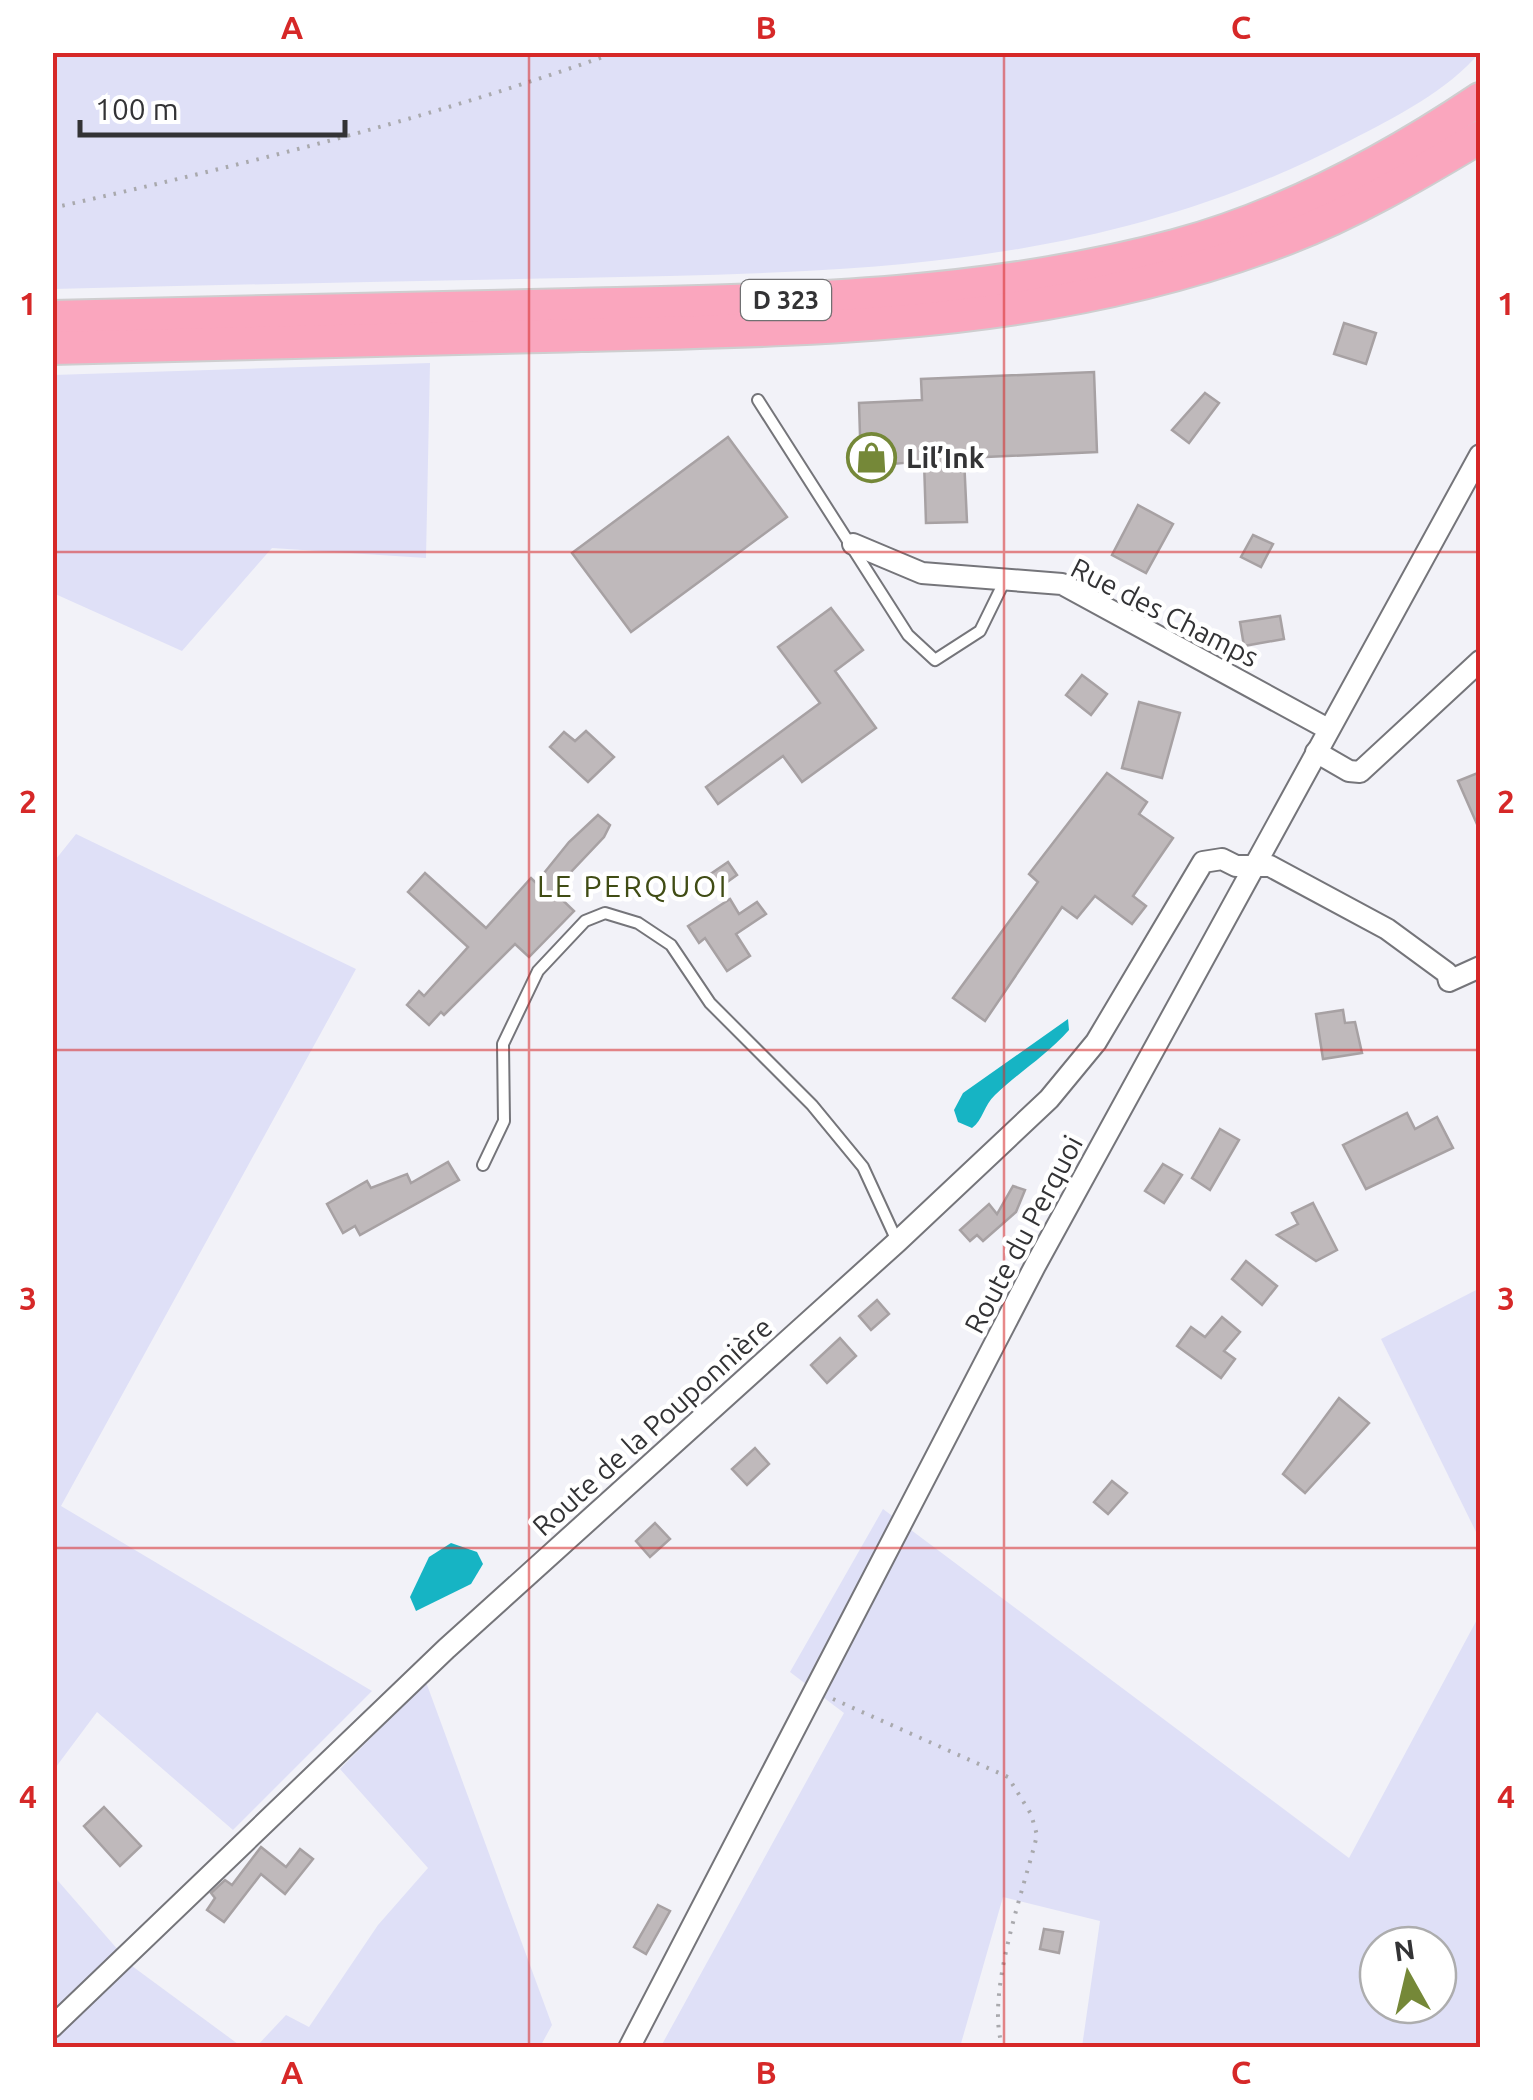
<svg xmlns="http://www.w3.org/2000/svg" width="1533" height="2100" font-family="Ubuntu,sans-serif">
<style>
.green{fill:#dfe0f7;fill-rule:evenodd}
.water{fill:#16b4c4}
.building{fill:#bfb9bb;stroke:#a7a1a3;stroke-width:2.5}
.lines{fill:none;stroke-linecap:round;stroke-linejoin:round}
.service-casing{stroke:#75757a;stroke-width:14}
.minor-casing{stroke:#75757a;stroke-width:24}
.trunk-casing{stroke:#cececf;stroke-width:36}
.path{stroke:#a9a9ad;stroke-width:4;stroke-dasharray:2.5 8;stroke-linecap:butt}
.service{stroke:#fff;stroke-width:10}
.minor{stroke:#fff;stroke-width:20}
.trunk{stroke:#faa6be;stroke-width:32}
.grid{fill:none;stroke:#d62828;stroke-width:2.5;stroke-opacity:0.55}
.labels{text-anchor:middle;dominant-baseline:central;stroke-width:9;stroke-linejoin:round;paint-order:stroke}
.shield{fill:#fff;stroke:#707072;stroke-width:2.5}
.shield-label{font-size:25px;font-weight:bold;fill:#333335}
.poi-label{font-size:28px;font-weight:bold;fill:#333335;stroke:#fff;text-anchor:start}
.street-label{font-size:28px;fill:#333335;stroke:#fff}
.neighbourhood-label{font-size:30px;letter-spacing:2.5px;fill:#404c14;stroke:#fff}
.neatline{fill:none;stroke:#d62828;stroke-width:4}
.grid-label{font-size:32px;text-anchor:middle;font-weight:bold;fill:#d62828}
</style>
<rect width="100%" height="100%" fill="#f2f2f8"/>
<!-- green -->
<g class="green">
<path d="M1480,52C1449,90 1394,118 1351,140C1098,272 849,272 573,278C399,281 226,285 53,289V53Z"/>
<polygon points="430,363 426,558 272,548 182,651 53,593 53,375"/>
<polygon points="76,834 356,969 61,1506 372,1691 233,1830 97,1712 53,1771 52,864"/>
<polygon points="1480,1288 1480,1540 1381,1339"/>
<path d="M883,1509L1349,1858L1480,1614V2047H1082L1100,1921L1003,1897L960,2047L660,2048L844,1713L790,1672ZM1378,1945H1438V2005H1378Z"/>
<polygon points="426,1682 552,2025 540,2047 256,2047 286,2015 309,2027 378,1925 428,1868 340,1769"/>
<polygon points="52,1874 132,1966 242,2047 53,2047"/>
</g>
<!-- water -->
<g class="water">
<path d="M1068,1019L1069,1030C1046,1056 1019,1072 995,1095C984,1105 983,1120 972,1128L958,1122L954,1110L963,1093Z"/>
<polygon points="451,1543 477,1552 483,1564 471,1584 416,1611 410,1597 429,1557"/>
</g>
<!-- building -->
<g class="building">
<polygon points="1344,323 1376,333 1366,364 1334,354"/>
<polygon points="1094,372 1097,452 964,458 967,522 926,523 924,461 861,467 859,403 922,400 921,379"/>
<polygon points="1205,393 1219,403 1189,443 1172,430"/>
<polygon points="728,437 787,517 631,632 572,553"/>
<polygon points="1138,505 1173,524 1146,573 1112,555"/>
<polygon points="1253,535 1273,544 1261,567 1241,557"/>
<polygon points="831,608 863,650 835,671 876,728 802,782 783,756 718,804 706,787 820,703 778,647"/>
<polygon points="1280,616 1284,639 1244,646 1240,622"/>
<polygon points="1082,675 1107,694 1091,715 1066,695"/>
<polygon points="1139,702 1180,713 1162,778 1122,768"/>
<polygon points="586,731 614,757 588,782 550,747 564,732 575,741"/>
<polygon points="1480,772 1480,831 1458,781"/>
<polygon points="1107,773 1147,802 1139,814 1173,838 1133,896 1146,906 1132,924 1095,896 1077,918 1062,907 985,1021 953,998 1038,882 1029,874"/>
<polygon points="598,815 610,825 604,837 553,891 574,911 529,957 515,944 444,1015 441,1012 429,1025 407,1005 419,991 424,996 468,947 408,892 425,873 486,928 531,878 536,883 569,842"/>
<polygon points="728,862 737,875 716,890 706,877"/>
<polygon points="730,899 739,914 757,902 766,914 736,934 750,956 727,971 705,938 699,943 688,926"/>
<polygon points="1343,1010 1345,1023 1355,1022 1362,1053 1323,1059 1316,1014"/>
<polygon points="1407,1113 1415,1129 1437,1117 1453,1148 1366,1189 1343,1145"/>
<polygon points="1220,1129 1239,1140 1210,1190 1192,1178"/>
<polygon points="448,1162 459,1180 360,1235 355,1226 343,1233 327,1204 367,1181 371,1188 407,1174 411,1183"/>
<polygon points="1163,1164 1182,1175 1164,1203 1145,1191"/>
<polygon points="1013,1186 1025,1190 1016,1212 983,1241 977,1235 970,1241 960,1230 989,1204 997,1214"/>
<polygon points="1313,1203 1337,1250 1316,1261 1277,1235 1298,1224 1292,1213"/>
<polygon points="1246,1261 1277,1286 1262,1305 1232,1279"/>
<polygon points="877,1300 889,1314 871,1330 859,1316"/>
<polygon points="1222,1317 1240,1332 1224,1351 1235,1359 1221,1378 1177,1346 1191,1327 1205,1337"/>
<polygon points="840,1338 856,1356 827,1383 811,1365"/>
<polygon points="1339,1398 1369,1423 1305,1493 1283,1474"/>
<polygon points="755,1448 769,1464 747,1485 732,1469"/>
<polygon points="1112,1481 1127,1493 1108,1514 1094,1502"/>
<polygon points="655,1523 670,1539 650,1557 636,1541"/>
<polygon points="104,1807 141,1846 120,1866 84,1826"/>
<polygon points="261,1847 286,1867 300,1849 313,1859 285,1894 261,1874 224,1922 207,1910 215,1898 211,1893 225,1880 232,1885"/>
<polygon points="658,1905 670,1911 646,1954 634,1947"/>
<polygon points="1044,1929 1063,1932 1059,1953 1040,1949"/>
</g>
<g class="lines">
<defs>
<g id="service">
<polyline points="758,400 908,635 935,660 980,631 1005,580"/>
<polyline points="483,1165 504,1121 503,1044 538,971 585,921 605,913 638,923 671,945 710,1003 812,1105 863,1167 897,1241"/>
</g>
<g id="minor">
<polyline points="853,544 922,573 1062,584 1328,729"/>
<polyline points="1316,752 1349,771 1360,772 1480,661"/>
<polyline points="52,2027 446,1649 897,1242 1049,1099 1096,1042 1203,862 1222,859 1236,866 1270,866 1387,929 1447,973 1449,981 1480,967"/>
<polyline points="629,2048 1035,1266 1480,455"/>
</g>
<g id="trunk">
<path d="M52,317C226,313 400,309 574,305C777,300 978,299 1175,246C1282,217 1389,160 1480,99"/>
<path d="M52,348C229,344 405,340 581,335C826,329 1054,328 1287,238C1355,212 1418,174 1480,137"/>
</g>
</defs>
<!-- service casing -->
<use href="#service" class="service-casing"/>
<!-- minor casing -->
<use href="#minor" class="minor-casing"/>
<!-- trunk casing -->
<use href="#trunk" class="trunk-casing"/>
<!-- path -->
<g class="path">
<path d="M52,208C244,165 432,118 617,52"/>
<path d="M833,1699L1008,1777L1031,1814L1037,1835C1024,1890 984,1996 1003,2048"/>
</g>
<!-- service -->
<use href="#service" class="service"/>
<!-- minor -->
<use href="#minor" class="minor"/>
<!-- trunk -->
<use href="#trunk" class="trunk"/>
</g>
<!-- grid -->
<path class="grid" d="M529,52V2048M1004,52V2048M52,552H1480M52,1050H1480M52,1548H1480"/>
<!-- icons -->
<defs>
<symbol id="shop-ring" viewBox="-11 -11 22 22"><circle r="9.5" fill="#fff" stroke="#758838" stroke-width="1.5"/><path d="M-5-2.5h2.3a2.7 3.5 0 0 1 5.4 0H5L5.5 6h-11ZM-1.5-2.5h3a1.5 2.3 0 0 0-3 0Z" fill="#758838"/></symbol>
</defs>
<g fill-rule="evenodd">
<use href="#shop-ring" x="844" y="430" width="55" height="55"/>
</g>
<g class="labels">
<!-- shield labels -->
<rect class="shield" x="741" y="280" width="90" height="40" rx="8"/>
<g class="shield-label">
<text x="786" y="300">D 323</text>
</g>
<!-- poi labels -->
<g class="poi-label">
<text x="906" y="457">Lil’Ink</text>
</g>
<!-- street labels -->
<g class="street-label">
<text transform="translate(1165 612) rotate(27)">Rue des Champs</text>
<text transform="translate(1023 1234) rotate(-62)">Route du Perquoi</text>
<text transform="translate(652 1426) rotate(-42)">Route de la Pouponnière</text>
</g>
<!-- neighbourhood labels -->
<g class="neighbourhood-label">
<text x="633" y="886">LE PERQUOI</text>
</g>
</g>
<!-- border -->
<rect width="1533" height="2100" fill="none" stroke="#ffffff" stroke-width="110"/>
<!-- north arrow -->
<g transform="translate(1408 1975) rotate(352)"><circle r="48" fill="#ffffff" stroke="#adadae" stroke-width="2.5"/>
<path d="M0-8L18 38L0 25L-18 38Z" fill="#758838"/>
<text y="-15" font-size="28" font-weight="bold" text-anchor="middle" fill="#333335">N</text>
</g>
<!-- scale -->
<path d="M80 120v15h265v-15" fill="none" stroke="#333335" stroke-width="5"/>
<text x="95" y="120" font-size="30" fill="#333335" stroke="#ffffff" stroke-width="8" paint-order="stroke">100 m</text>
<rect x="55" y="55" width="1423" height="1990" class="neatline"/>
<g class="grid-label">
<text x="292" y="39">A</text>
<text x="766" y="39">B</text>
<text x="1241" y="39">C</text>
<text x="28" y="315">1</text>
<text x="1506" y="315">1</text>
<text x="28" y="813">2</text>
<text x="1506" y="813">2</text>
<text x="28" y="1310">3</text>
<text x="1506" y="1310">3</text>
<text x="28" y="1808">4</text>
<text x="1506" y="1808">4</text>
<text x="292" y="2084">A</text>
<text x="766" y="2084">B</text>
<text x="1241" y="2084">C</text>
</g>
</svg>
